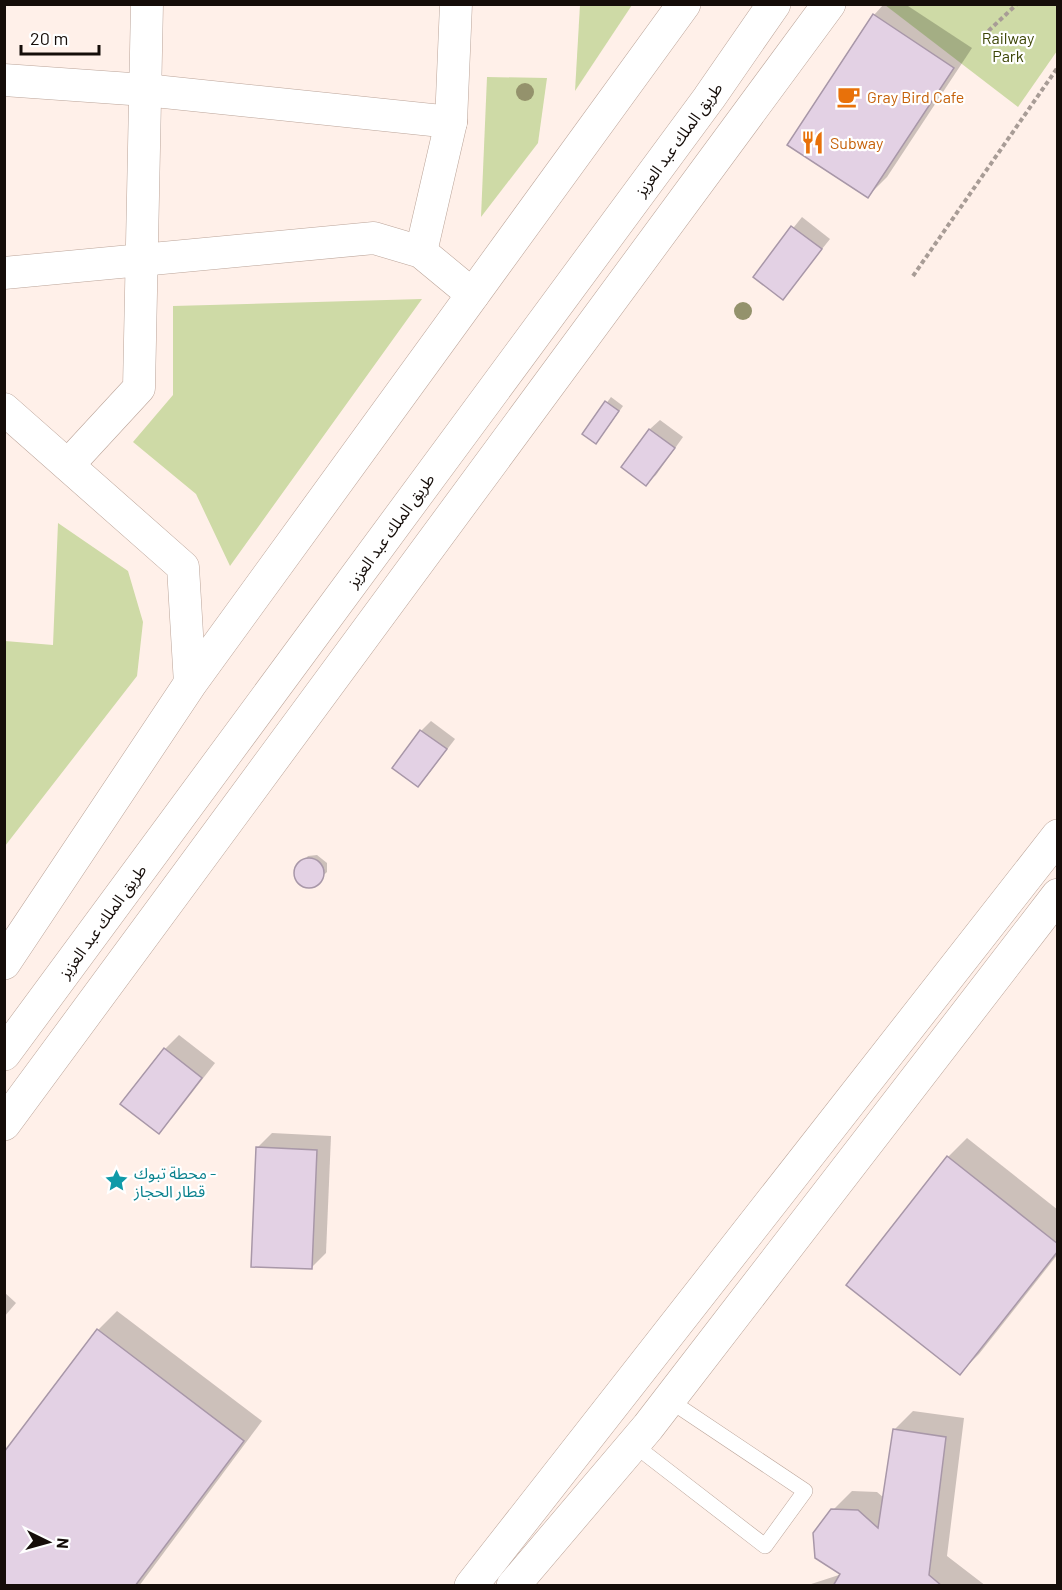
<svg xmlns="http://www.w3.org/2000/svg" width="1062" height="1590" font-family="Barlow,'Noto Sans Arabic',sans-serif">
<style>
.green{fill:#cedaa6}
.shadow{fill:#0003}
.building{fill:#e3d1e4;stroke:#a897a8;stroke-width:1.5}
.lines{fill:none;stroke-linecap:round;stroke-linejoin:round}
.service-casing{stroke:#bba499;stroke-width:16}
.minor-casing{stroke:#bba499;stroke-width:33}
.tertiary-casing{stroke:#bba499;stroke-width:34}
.primary-casing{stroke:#bba499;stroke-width:34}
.path{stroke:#a89c96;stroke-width:4;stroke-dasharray:4.5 3;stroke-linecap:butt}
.service{stroke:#fff;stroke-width:15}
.minor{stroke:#fff;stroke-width:32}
.tertiary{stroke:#fff;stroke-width:33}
.primary{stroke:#fff;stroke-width:33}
.tree{fill:#94926c}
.labels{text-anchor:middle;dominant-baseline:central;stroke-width:4.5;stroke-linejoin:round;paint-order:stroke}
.park-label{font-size:16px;fill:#3c4505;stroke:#fff}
.food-label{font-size:16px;fill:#c56008;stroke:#fff;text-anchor:start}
.street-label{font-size:16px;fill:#150d09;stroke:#fff}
.culture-label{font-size:16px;fill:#0d838f;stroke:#fff;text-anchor:start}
</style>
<rect width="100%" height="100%" fill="#fff0e9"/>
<!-- green -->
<g class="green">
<polygon points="580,5 632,5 575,91"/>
<polygon points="885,5 1057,5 1057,51 1018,107"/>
<polygon points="487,77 547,78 538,143 481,217"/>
<polygon points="422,299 230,566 196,494 133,442 173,395 173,306"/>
<polygon points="58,523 128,571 143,622 137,676 5,846 5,641 53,645"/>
</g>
<!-- shadow -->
<g class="shadow">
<polygon points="884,4 905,4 972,48 887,177 868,196 874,15"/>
<polygon points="802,217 830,239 783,298 755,276"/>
<polygon points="611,397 623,406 600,438 584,434"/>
<polygon points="660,420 683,437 656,475 646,484 623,467 650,429"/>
<polygon points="431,721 455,739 427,776 418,785 394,768 422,730"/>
<polygon points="317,855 327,863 327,872 312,886 304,885 296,876 297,868 308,856"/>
<polygon points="179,1035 215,1063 173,1117 159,1132 165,1049"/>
<polygon points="272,1133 331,1136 326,1253 312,1267 257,1148"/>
<polygon points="967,1138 1058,1210 1058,1254 979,1354 960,1373 948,1157"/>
<polygon points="4,1292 16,1303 4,1317"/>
<polygon points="117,1311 262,1421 139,1586 4,1586 98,1330"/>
<polygon points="913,1411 964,1418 947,1556 986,1586 805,1586 842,1574 833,1510 852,1491 877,1492 884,1498 894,1430"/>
</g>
<!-- building -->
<g class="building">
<polygon points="873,14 954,68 868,198 787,145"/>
<polygon points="791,226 822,249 783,300 753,277"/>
<polygon points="605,401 619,411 596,444 582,434"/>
<polygon points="649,429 675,448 646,486 621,467"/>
<polygon points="420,730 447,749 418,787 392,768"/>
<circle cx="309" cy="873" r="15"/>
<polygon points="164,1048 202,1078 159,1134 120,1104"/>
<polygon points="256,1147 317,1150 312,1269 251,1267"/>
<polygon points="947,1156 1058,1244 1058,1251 960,1375 846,1285"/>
<polygon points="97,1329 244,1441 135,1586 4,1586 4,1452"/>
<polygon points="893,1429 946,1437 929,1575 942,1586 833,1586 840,1574 815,1558 813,1533 831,1509 858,1510 878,1528"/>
</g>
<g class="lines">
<defs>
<polyline id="service" points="633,1444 765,1546 805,1491 669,1400"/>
<g id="minor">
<polyline points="4,80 145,90 451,122"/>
<polyline points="421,252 451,122 456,4"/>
<polyline points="4,273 374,238 421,252 473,295"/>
<polyline points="4,409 183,567 190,684"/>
<polyline points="68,465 139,388 147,4"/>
</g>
<g id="tertiary">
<polyline points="4,1124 829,4"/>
<polyline points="471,1586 1058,836"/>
<polyline points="513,1586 648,1427 1058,895"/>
</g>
<g id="primary">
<polyline points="4,963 190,684 684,4"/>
<polyline points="4,1054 709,98 774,4"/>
</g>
</defs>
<!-- service casing -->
<use href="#service" class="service-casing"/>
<!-- minor casing -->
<use href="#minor" class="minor-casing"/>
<!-- tertiary casing -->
<use href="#tertiary" class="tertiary-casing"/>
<!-- primary casing -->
<use href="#primary" class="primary-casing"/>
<!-- path -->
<g class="path">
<polyline points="983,36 1017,4"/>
<polyline points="913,276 1058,67"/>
</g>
<!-- service -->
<use href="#service" class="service"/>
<!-- minor -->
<use href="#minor" class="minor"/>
<!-- tertiary -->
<use href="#tertiary" class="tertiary"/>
<!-- primary -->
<use href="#primary" class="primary"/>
</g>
<!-- trees -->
<g class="tree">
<circle cx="525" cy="92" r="9"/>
<circle cx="743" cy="311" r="9"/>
</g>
<!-- icons -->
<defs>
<symbol id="cafe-bare" viewBox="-9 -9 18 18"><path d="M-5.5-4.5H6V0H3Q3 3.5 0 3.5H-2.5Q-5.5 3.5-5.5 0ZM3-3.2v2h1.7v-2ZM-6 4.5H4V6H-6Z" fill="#e8710a" stroke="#fff" stroke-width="2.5" paint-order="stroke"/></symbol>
<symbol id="restaurant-bare" viewBox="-9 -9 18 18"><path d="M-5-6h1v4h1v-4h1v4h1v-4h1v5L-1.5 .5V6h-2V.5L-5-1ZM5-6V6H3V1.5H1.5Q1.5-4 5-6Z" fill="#e8710a" stroke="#fff" stroke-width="2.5" paint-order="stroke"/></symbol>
<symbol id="sight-bare" viewBox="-9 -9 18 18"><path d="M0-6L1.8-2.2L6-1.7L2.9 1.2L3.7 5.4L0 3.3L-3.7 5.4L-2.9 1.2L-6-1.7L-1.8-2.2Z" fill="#0f9aa8" stroke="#fff" stroke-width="2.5" paint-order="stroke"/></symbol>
</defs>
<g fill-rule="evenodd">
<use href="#cafe-bare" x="832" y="80" width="33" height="33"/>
<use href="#restaurant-bare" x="796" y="126" width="33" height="33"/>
<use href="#sight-bare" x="100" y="1164" width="33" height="33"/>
</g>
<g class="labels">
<!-- park labels -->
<g class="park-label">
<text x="1008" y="37">Railway<tspan x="1008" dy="18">Park</tspan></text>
</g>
<!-- food labels -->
<g class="food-label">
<text x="867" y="96">Gray Bird Cafe</text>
<text x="830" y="142">Subway</text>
</g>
<!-- street labels -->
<g class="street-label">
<text transform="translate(678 139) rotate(-54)">طريق الملك عبد العزيز</text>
<text transform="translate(390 530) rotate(-54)">طريق الملك عبد العزيز</text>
<text transform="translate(102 921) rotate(-54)">طريق الملك عبد العزيز</text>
</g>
<!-- culture labels -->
<g class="culture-label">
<text x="134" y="1172">محطة تبوك -<tspan x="134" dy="18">قطار الحجاز</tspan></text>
</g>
</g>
<!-- border -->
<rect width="1062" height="1590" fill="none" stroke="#150d09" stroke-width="12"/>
<!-- north arrow -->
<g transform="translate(48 1542) rotate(95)" stroke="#ffffff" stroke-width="4.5" paint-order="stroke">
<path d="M0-4.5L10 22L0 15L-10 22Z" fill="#150d09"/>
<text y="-9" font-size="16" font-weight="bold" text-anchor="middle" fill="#150d09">N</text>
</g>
<!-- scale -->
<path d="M21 45v9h78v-9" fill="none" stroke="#150d09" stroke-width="3"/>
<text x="30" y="45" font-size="18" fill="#150d09" stroke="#ffffff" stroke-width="4.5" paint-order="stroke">20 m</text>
</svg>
